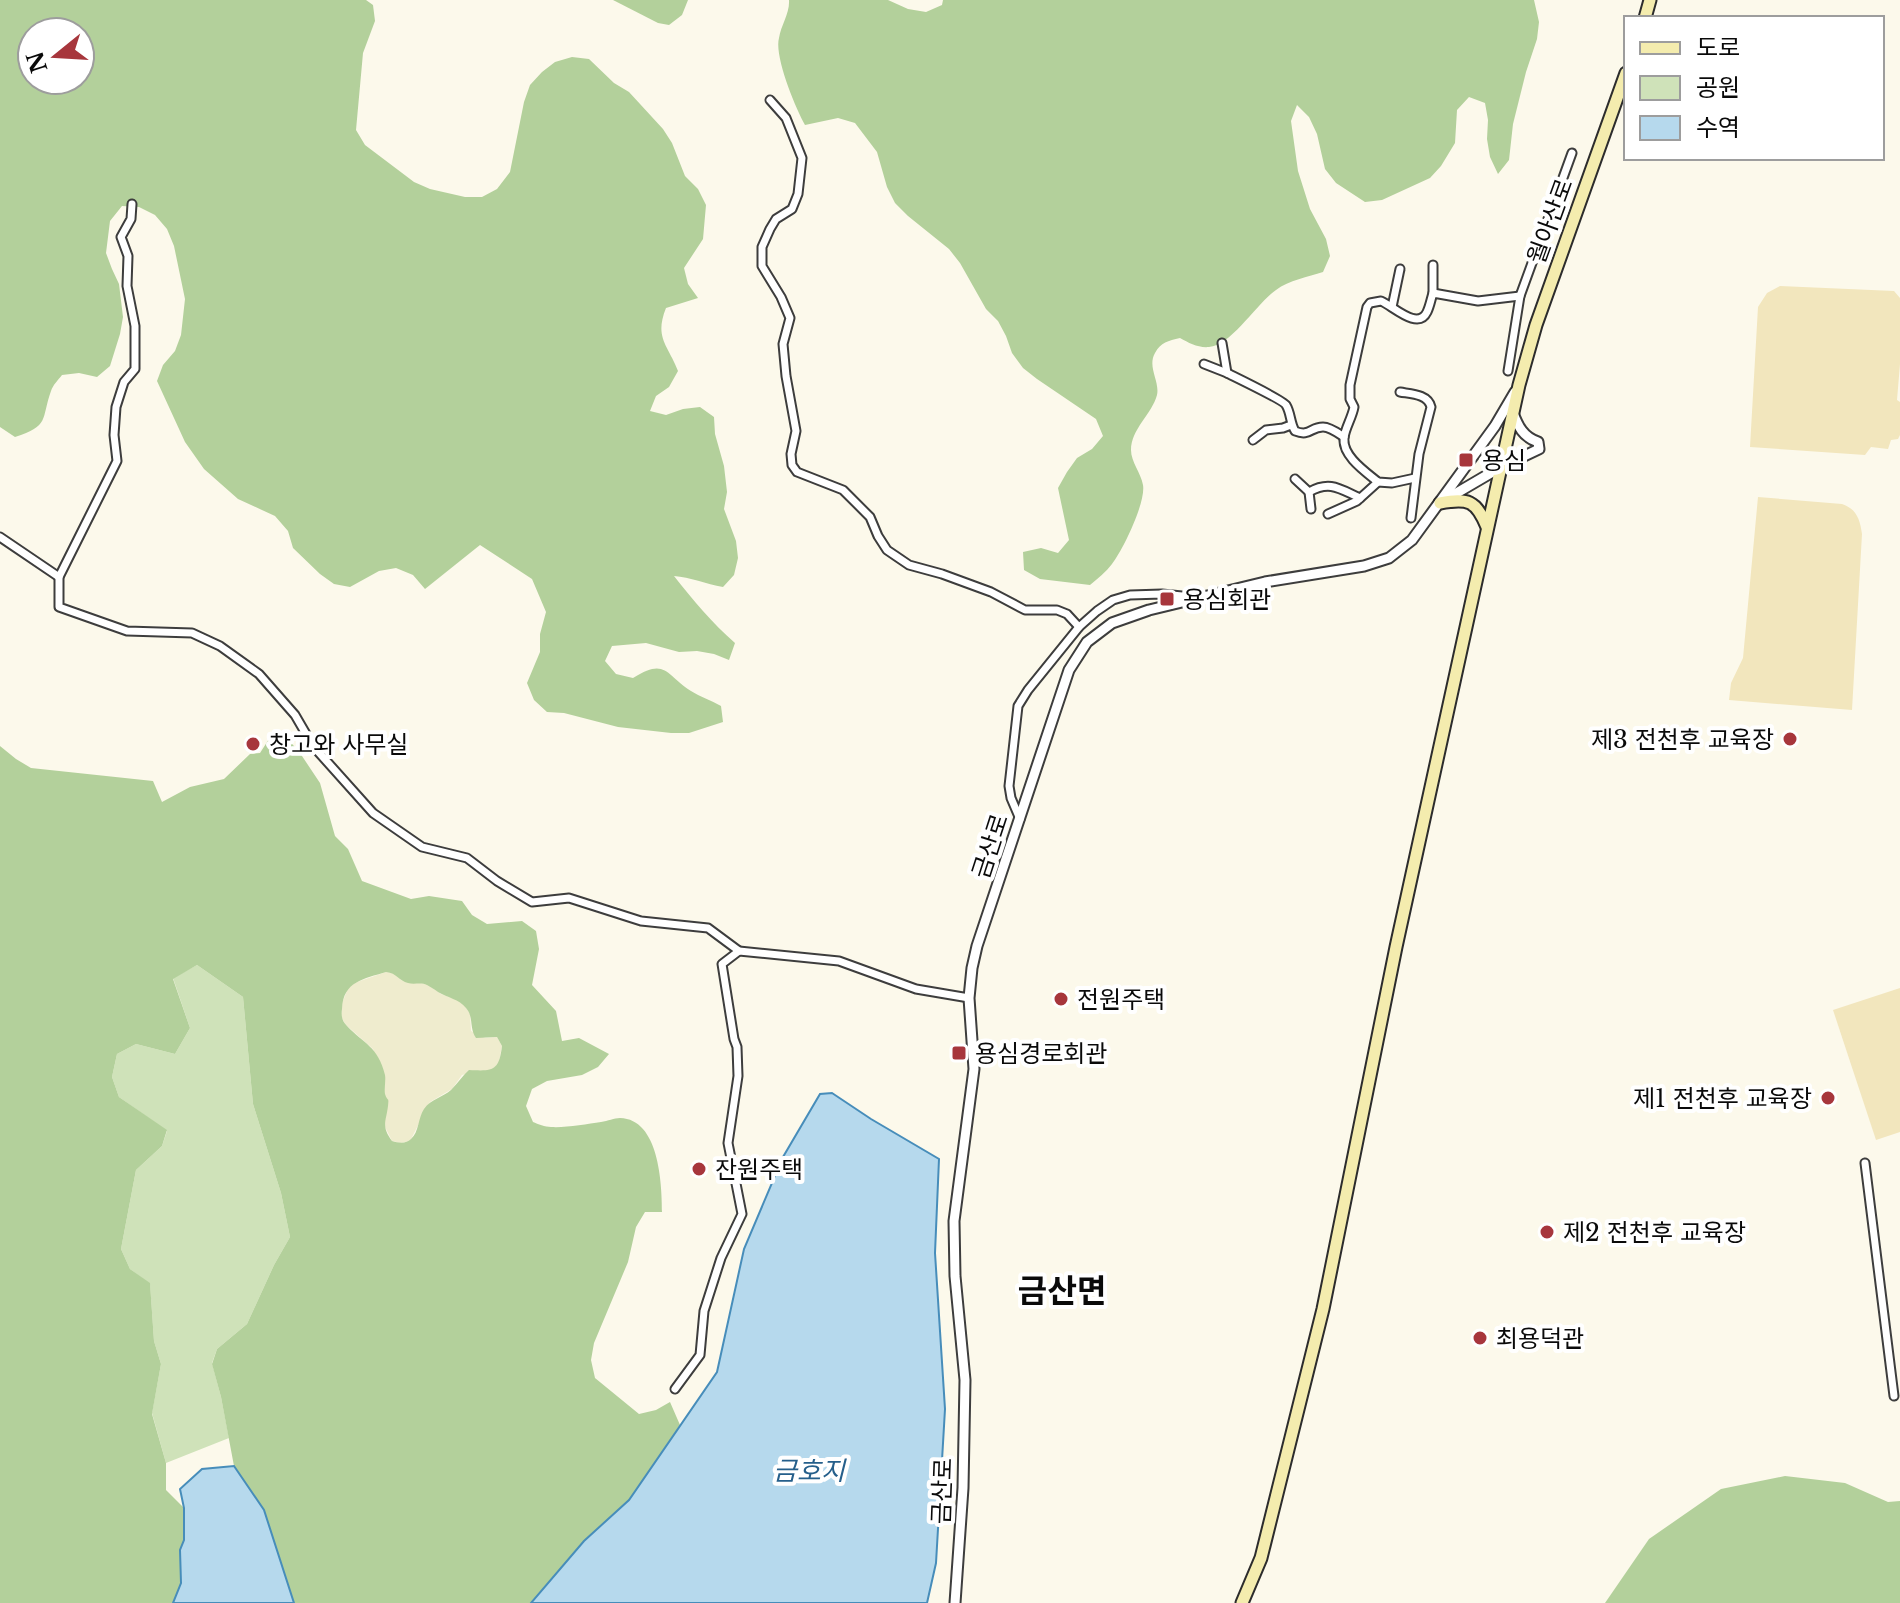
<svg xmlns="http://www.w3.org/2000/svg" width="1900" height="1603" font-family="'Libre Baskerville','Noto Sans KR',serif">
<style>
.farmland{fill:#efecce}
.green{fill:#cfe2b9}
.forest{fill:#b3d09b;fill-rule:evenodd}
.sand{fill:#f2e6bd}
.water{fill:#b6d9ed;stroke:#478dba;stroke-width:2}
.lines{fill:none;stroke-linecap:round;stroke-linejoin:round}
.minor-casing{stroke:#3d3d3d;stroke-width:11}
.tertiary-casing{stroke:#3d3d3d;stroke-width:13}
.secondary-casing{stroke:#2c2c2c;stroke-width:15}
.minor{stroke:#fff;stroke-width:7}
.tertiary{stroke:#fff;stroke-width:9}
.secondary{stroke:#f4ecae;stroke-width:11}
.poi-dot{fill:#a7363c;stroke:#fff;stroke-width:3}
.labels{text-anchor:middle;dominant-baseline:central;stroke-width:8;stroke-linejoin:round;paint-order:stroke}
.street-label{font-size:24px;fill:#0a0a0a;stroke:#fff}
.poi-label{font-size:24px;fill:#0a0a0a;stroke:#fff;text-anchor:start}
.water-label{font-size:26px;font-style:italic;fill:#255f8b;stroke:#fff}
.district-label{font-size:32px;font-weight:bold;fill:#0a0a0a;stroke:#fff}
</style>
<rect width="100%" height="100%" fill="#fcf9eb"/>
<!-- farmland -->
<polygon class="farmland" points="386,972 395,973 401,980 427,984 441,994 458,1000 465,1006 470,1014 471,1031 485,1038 497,1037 502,1046 499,1062 494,1069 486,1072 477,1071 462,1075 452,1089 430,1102 410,1141 401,1143 392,1141 384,1125 387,1108 384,1091 385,1082 373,1049 346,1025 341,1017 342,1003 349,986 357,982"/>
<!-- green -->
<polygon class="green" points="197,965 243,997 253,1104 281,1193 290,1237 274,1265 247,1324 217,1349 212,1363 221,1397 229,1438 166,1463 152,1413 161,1364 154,1341 150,1284 130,1269 121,1249 136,1170 162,1146 167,1131 119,1097 112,1077 117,1054 136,1044 175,1054 190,1028 173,978"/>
<!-- forest -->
<g class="forest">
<path d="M0,0H366L373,5L375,21L363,53L356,130L365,145L414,182L430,189L465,197H482L497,189L510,172L524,102L530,85L542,72L555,62L572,57L589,59L614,83L629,92L663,129L672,143L685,176L698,189L706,205L703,239L684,268L688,284L698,298L666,308C654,338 668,345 678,371L669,387L656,396L650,411L666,415L683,409L700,407L714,417L715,434L724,466L727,492L724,509L736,541L738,558L734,575L723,587C706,584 690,577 674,576C693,600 712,623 735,643L729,660L714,654L697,651L679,652L646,643L612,646L605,661L616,674L633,678C666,657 666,675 691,691C700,697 711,700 721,706L723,722L689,733H671L618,727L564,713L547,712L534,700L527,683L540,652V634L546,612L532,579L480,545L425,589L413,575L396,568L379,571L350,587L334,584L320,574L293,548L288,531L275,516L238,499L204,469L185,442L157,381L163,365L175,351L181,335L185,299L174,246L167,229L155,215L139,207L122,206L110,221L106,253L112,269L119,284L123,317L120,334L110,366L97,377L79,373L62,375C58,380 53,385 51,391C41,419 50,426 15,437L0,427ZM32,32H80V80H32Z"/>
<polygon points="613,0 688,0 682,15 669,25 658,23"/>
<path d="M789,0H888L908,9L926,12L942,5L943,0H1534L1539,22L1537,39L1526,72L1513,124L1509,160L1498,174L1490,157L1487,139L1488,120L1485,103L1469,97L1457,110L1455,143L1441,166L1430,178L1382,200L1365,202L1336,183L1325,169L1317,134L1309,117L1297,105L1291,121L1298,171L1310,209L1326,239L1330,256L1323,272C1308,277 1289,280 1276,290C1257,303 1231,346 1209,347C1198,348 1189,343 1180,338C1168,341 1161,342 1155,353C1147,367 1160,381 1157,395C1152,414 1131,429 1131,450C1131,462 1141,473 1143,485C1146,502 1123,550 1112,564C1106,572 1098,578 1090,585L1040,579L1024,570L1023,552L1041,548L1058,553L1069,540L1058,488L1067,472L1077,458L1092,449L1103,436L1096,419L1037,379L1023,368L1012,353L1006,336L998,321L986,309L960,263L949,249L908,216L895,203L887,187L877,152L855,123L838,118L805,125C795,107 774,56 779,38C781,25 790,13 789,0Z"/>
<path d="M286,737L300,753L320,783L335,836L348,849L362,881L411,899L429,896L462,901L472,915L487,924L522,921L536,931L539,949L532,985L556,1011L562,1041L579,1038L609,1054L598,1067L582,1075L547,1081L532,1089L526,1106L533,1122C538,1124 545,1127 551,1127C565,1128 587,1124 601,1122C608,1121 614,1118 620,1118C659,1119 662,1183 662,1212H645L636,1227L628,1262L594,1343L591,1360L595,1378L639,1414L656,1410L670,1402L680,1425L629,1500L584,1541L531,1603H294L264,1510L234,1466L221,1397L212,1364L217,1349L247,1324L274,1265L290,1237L281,1193L253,1104L243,997L197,965L173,979L190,1028L175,1054L136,1044L117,1054L112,1077L119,1097L167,1130L162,1146L136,1170L121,1249L130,1269L150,1283L154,1341L161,1364L152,1414L166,1463V1490L184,1508V1540L180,1550V1564L181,1583L173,1603H0V746L16,759L31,768L153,781L162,802L190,787L224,779L250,754L260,753L269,739ZM386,972C397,973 399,981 408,983C414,985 421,982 427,985C431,987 435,990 438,992C448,998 459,999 466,1008C474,1017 469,1028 476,1038L497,1037L502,1046C499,1072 492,1071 469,1070C462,1076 458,1083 451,1090C443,1097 431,1099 424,1109C418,1118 419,1132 411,1139C406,1144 399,1143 392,1141C381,1126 386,1122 388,1106C389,1096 388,1103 385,1094C384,1088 386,1081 385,1075C378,1046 364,1044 347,1026C342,1021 341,1016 342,1009C343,981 364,979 386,972Z"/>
<polygon points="1785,1476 1845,1483 1888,1502 1900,1501 1900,1603 1605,1603 1649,1539 1721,1489"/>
</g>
<!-- sand -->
<g class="sand">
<polygon points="1780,286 1894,291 1900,298 1900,364 1897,400 1900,402 1900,435 1898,439 1891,440 1888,449 1871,447 1865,455 1750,447 1758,307 1767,293"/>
<path d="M1758,497L1842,504C1857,509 1860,520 1862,534L1852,710L1729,700L1731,683L1743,658Z"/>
<polygon points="1900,988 1900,1132 1876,1140 1833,1010"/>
</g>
<!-- water -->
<g class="water">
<polygon points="832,1093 871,1119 939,1159 935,1253 945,1409 936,1563 927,1603 531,1603 584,1541 629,1500 717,1372 744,1249 783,1157 820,1094"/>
<polygon points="234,1466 264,1510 294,1603 173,1603 181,1583 180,1550 184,1540 184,1508 180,1489 202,1469"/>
</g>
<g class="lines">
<defs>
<g id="minor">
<polyline points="770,100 786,118 802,158 798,194 792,209 776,219 770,229 762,247 762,266 781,297 790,318 783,344 786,376 796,431 791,454 792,465 797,472 843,490 870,517 878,536 887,550 909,565 942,574 991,592 1025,610 1057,610 1067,614 1079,627"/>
<polyline points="132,204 131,219 121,237 128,256 127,286 135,326 135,369 124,382 116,407 114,435 117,461 59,577 59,607 127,631 192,633 220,646 259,674 295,715 313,746 373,813 422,847 467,858 497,881 532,902 569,898 641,921 708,928 739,951"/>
<polyline points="1433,293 1433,265"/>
<polyline points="1392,307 1400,269"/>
<path d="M1222,343L1227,373C1237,378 1283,400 1286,405C1291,413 1290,423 1295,431C1310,437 1310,427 1323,427C1330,427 1338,433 1344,437"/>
<polyline points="1204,364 1227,373"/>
<polyline points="1508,371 1520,296 1572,153"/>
<path d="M1400,392C1411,394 1428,394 1431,407L1419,454L1411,518"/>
<polyline points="1253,440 1266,430 1283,428 1291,425"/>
<path d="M1415,478L1392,483L1378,482C1366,472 1342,456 1344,438C1345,428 1352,418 1354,407L1350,399V385L1367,307L1370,303L1381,301C1393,306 1418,331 1427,312C1430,306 1431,299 1433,293L1478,301L1520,296"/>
<polyline points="1295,479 1309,492"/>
<path d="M1311,509L1309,492C1330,480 1340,489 1360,498"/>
<polyline points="1328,514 1357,501 1378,482"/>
<polyline points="0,537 59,577"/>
<polyline points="1020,819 1011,798 1009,786 1018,706 1028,690 1079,627 1097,611 1113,600 1130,595 1162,594 1182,596 1189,599"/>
<polyline points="1865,1163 1894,1396"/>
<polyline points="675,1389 700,1355 704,1311 721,1258 742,1214 728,1143 738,1076 737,1047 734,1039 722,964 739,951 839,961 916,989 969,998"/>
</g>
<g id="tertiary">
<path d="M1443,501L1501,467L1539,449L1538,442C1523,437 1518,426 1513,413"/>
<polyline points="955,1603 963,1488 965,1380 955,1276 954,1221 974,1069 969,998 972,968 977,946 1069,670 1087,642 1112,623 1149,610 1265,582 1364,566 1389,558 1412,540 1495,426 1515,392"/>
</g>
<g id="secondary">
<polyline points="1645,18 1650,0"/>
<path d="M1440,503C1468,498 1476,500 1487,527"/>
<polyline points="1242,1603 1261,1558 1323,1309 1396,947 1519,385 1536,325 1626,73"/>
</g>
</defs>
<!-- minor casing -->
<use href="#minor" class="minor-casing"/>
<!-- tertiary casing -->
<use href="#tertiary" class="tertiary-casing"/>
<!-- secondary casing -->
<use href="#secondary" class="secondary-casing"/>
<!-- minor -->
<use href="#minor" class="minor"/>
<!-- tertiary -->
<use href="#tertiary" class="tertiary"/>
<!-- secondary -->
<use href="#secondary" class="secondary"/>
</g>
<!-- markers -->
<g class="poi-dot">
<rect x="1458" y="452" width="16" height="16" rx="4"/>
<rect x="1159" y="591" width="16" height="16" rx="4"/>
<circle cx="1790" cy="739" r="8"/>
<circle cx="253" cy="744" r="8"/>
<circle cx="1061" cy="999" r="8"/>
<rect x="951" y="1045" width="16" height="16" rx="4"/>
<circle cx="1828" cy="1098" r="8"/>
<circle cx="699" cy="1169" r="8"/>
<circle cx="1547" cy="1232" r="8"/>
<circle cx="1480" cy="1338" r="8"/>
</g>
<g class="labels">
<!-- street labels -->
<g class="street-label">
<text transform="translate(1550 221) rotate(-70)">월아산로</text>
<text transform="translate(990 846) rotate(-72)">금산로</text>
<text transform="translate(942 1491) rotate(-88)">금산로</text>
</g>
<!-- poi labels -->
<g class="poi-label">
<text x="1482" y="460">용심</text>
<text x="1183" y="599">용심회관</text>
<text x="1774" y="739" text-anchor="end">제3 전천후 교육장</text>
<text x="269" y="744">창고와 사무실</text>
<text x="1077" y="999">전원주택</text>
<text x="975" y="1053">용심경로회관</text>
<text x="1812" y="1098" text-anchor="end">제1 전천후 교육장</text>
<text x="715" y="1169">잔원주택</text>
<text x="1563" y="1232">제2 전천후 교육장</text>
<text x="1496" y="1338">최용덕관</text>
</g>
<!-- water labels -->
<g class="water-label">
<text x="809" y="1471">금호지</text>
</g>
<!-- district labels -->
<g class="district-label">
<text x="1062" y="1291">금산면</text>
</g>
</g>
<!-- legend -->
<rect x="1624" y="16" width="260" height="144" fill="#ffffff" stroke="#9d9d9d" stroke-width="2"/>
<rect x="1640" y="42" width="40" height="12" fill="#f4ecae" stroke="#9d9d9d" stroke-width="2"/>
<text x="1696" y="56" font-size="24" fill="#0a0a0a">도로</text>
<rect x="1640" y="76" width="40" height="24" fill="#cfe2b9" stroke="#9d9d9d" stroke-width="2"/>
<text x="1696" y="96" font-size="24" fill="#0a0a0a">공원</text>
<rect x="1640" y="116" width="40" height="24" fill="#b6d9ed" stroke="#9d9d9d" stroke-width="2"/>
<text x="1696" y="136" font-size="24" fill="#0a0a0a">수역</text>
<!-- north arrow -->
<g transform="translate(56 56) rotate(252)"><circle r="38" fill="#ffffff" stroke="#9d9d9d" stroke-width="2"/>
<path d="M0-6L14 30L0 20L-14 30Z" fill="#a7363c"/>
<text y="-12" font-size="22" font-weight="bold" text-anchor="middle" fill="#0a0a0a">N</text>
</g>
</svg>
